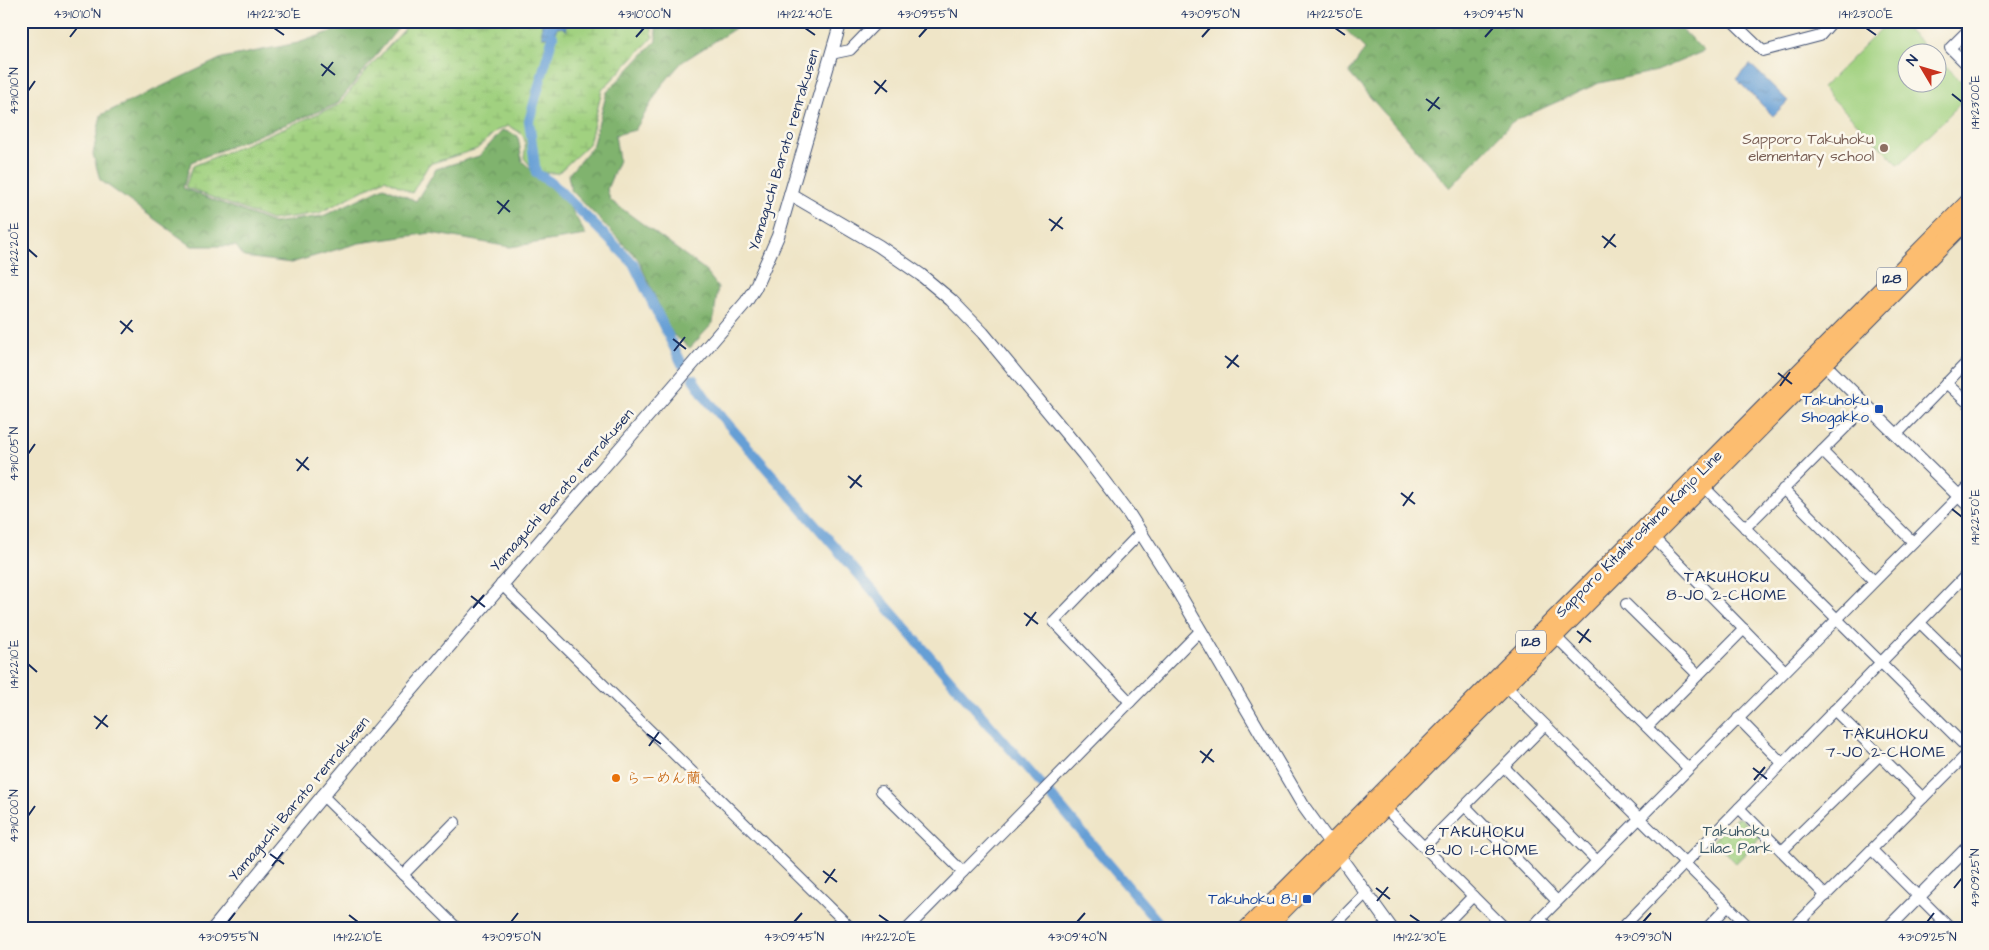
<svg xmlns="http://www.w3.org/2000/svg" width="1989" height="950" font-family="'Architects Daughter','Klee One',sans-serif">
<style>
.grass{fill:url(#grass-dots);stroke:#5e806f}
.forest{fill:url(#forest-crowns);stroke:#4e7166}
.wetland{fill:url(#wetland-marsh);stroke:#5e806f}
.pitch{fill:#a1d180;stroke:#5e806f}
.water{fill:url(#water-ripples);stroke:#40679a}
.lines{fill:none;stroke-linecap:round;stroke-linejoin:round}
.canal{stroke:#669fd5;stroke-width:10}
.minor-casing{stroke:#3b4a6e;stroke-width:12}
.tertiary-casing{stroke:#3b4a6e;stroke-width:14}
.primary-casing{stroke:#3b4a6e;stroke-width:18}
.minor{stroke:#fff;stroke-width:10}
.tertiary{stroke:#fff;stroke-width:12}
.primary{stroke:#fcbd6f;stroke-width:16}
.ticks{fill:none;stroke:#1b2f5e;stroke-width:2}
.education-dot{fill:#8d6e63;stroke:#fbf7ec;stroke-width:2}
.transit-dot{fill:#1a4fb4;stroke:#fbf7ec;stroke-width:2}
.food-dot{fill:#e8710a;stroke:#fbf7ec;stroke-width:2}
.labels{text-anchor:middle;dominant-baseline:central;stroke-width:5;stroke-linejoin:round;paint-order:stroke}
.shield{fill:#fbf7ec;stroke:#5e6b89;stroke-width:1}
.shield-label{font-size:14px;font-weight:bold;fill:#1b2f5e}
.education-label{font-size:15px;fill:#785e54;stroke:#fbf7ec;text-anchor:end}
.street-label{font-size:15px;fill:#1b2f5e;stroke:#fbf7ec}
.transit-label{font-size:15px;fill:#164399;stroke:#fbf7ec;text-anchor:end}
.food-label{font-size:15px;fill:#c56008;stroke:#fbf7ec;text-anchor:start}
.park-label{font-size:15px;fill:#3c5866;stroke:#fbf7ec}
.neighbourhood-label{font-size:16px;letter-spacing:1px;fill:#1b2f5e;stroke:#fbf7ec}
.neatline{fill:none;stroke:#1b2f5e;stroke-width:2}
.ticks-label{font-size:12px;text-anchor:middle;fill:#1b2f5e}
</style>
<defs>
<pattern id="grass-dots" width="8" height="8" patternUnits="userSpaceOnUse" patternTransform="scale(1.25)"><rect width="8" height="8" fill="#a1d180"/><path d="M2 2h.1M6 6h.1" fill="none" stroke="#8ab471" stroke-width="1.8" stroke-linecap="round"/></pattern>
<pattern id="forest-crowns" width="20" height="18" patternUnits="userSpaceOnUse" patternTransform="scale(1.25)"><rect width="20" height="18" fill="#80b36e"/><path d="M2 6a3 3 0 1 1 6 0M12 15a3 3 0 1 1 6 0" fill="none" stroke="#68925e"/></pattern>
<pattern id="wetland-marsh" width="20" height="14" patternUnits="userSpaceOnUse" patternTransform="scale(1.25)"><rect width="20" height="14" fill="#a1d180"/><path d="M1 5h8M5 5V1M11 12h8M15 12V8" fill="none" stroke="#8ab471"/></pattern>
<pattern id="water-ripples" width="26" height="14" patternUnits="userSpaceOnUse" patternTransform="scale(1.25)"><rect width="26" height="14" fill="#669fd5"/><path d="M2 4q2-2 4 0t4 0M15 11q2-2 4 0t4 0" fill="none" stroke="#5382b0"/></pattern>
</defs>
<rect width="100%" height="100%" fill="#fbf7ec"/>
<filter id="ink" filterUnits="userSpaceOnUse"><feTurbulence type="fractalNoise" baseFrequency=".02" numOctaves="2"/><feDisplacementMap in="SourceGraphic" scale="10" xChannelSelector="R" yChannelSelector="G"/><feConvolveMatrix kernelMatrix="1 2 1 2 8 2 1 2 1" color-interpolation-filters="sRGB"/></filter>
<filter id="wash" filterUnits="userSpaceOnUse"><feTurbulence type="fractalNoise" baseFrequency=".0096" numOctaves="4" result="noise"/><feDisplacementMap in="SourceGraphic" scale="20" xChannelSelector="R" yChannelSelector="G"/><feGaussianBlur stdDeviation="1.12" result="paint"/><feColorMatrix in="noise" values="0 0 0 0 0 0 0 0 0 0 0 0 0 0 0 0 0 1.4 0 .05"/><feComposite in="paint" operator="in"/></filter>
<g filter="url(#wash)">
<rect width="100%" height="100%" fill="#efe5c7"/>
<!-- grass -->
<polygon class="grass" points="1736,818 1740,818 1761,837 1736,863 1713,840"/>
<!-- forest -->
<g class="forest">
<polygon points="347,21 404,21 337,104 191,162 183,188 273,223 323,216 384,187 416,201 436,169 479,156 503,130 518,136 522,161 569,205 586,235 510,247 431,233 359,243 291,263 244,257 236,246 192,246 100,180 93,154 101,115 222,58 298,43 339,29"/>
<polygon points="653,21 745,22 682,62 662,85 635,130 615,135 619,160 607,189 610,200 704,269 718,287 713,323 690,348 671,333 638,259 571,190 568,175 592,147 607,92 656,41 656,24"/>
<polygon points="1337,21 1673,21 1704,51 1657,71 1599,83 1512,122 1450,188 1349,73 1365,49"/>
</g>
<!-- wetland -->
<path class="wetland" d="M408,21H542L543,37L553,36L557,28L563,27L566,30L564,21H645L651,24L653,37L602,90L589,144L558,173H536L524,158C527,139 526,134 508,126L496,131L477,149L429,164L412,193L385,179L319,213L271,220L185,187L193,166L339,105L364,73L404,30Z"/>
<!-- pitch -->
<polygon class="pitch" points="1889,21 1899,21 1931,52 1906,52 1906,82 1936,82 1937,57 1968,88 1968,96 1899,165 1822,88"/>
<!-- water -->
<g class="water">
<polygon points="542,21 564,21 567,31 563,27 557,28 553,36 542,37"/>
<polygon points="1750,64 1788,101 1773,116 1736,79"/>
</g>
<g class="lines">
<!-- canal -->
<g class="canal">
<polyline points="553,36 529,121 536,173 552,183 633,263 682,364"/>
<polyline points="693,379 708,401 1041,784"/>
<polyline points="1047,791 1164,929"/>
</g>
</g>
</g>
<g filter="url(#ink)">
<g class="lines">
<defs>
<g id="minor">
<polyline points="1732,21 1763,51 1820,36 1833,21"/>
<polyline points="1968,30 1950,48 1968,66"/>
<polyline points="831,54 850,50 878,21"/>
<polyline points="1946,383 1968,403"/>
<polyline points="1896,435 1968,361"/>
<polyline points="1822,451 1913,542"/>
<polyline points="1701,484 1968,749"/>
<polyline points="1783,489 1874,581"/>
<polyline points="1745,528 1867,406"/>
<polyline points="1653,537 1785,671"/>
<polyline points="501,584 852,929"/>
<polyline points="1626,604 1698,675"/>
<polyline points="1920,623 1968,670"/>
<polyline points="1555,636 1688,768"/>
<polyline points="1503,683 1751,929"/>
<polyline points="1130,702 1054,622 1141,532"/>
<polyline points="1834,710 1923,798"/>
<polyline points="1738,718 1782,763"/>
<polyline points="1647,727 1744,629"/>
<polyline points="1504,767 1597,861"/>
<polyline points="881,791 963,872"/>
<polyline points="322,795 458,929"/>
<polyline points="1465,806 1557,901"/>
<polyline points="1385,808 1506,929"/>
<polyline points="1739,808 1826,896"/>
<polyline points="1424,847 1545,725"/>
<polyline points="1872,850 1951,929"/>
<polyline points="1782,851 1880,755"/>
<polyline points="403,875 455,822"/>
<polyline points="1540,919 1550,929"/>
<polyline points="907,929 1200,631"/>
<polyline points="1331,929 1366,893"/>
<polyline points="1441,929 1473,896"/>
<polyline points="1530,929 1968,487"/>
<polyline points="1621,929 1968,573"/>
<polyline points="1706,929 1728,906"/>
<polyline points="1792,929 1968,753"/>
</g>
<g id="tertiary">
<polyline points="790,194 879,246 921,275 951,300 983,333 1084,455 1129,514 1174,585 1304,807 1392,929"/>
<polyline points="1818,358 1968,505"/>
<path d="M213,929C386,715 568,510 746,302L755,288L778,236L841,21"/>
<polyline points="1887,929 1968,847"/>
</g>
<g id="primary">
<polyline points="1246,929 1968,202"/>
<polyline points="1265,929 1968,219"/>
</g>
</defs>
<!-- minor casing -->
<use href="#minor" class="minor-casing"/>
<!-- tertiary casing -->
<use href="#tertiary" class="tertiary-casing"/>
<!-- primary casing -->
<use href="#primary" class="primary-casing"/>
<!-- minor -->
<use href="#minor" class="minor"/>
<!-- tertiary -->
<use href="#tertiary" class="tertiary"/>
<!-- primary -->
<use href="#primary" class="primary"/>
</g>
</g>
<!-- ticks -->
<path class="ticks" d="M274,28L284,35M805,28L815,35M1335,28L1345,35M1866,28L1876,35M70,37L77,28M636,37L644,28M919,37L927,28M1202,37L1210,28M1485,37L1493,28M321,64L335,75M322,76L333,62M874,81L887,92M28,91L35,81M875,94L886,80M1952,94L1962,102M1426,99L1440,109M1428,111L1439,97M497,201L510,212M498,214L509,200M1049,219L1063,229M1051,231L1062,217M1602,236L1616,247M1604,248L1615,234M28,249L37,257M120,321L133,332M121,334L132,320M673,339L686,349M674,351L685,337M1225,356L1239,367M1227,368L1238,355M1778,373L1792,384M1780,386L1790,372M28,454L35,444M296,459L309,470M297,471L308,457M848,476L862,487M850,488L861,475M1401,493L1415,504M1403,506L1413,492M1952,509L1962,517M471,596L485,607M473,608L484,595M1024,613L1038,624M1026,626L1036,612M1577,631L1591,642M1579,643L1589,629M28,664L37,672M94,716L108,727M96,729L107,715M647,734L661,744M649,746L659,732M1200,751L1214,762M1202,763L1212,749M1753,768L1767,779M1754,780L1765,767M28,816L35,806M270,854L284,864M272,866L283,852M823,871L837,882M825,883L835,869M1376,888L1390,899M1954,888L1962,878M1377,901L1388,887M349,915L358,922M879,915L889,922M1410,915L1420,922M228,922L235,913M511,922L518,913M794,922L802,913M1077,922L1085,913M1643,922L1651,913M1927,922L1934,913"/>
<!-- markers -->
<circle class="education-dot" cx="1884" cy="148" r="5"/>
<g class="transit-dot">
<rect x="1874" y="404" width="10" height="10" rx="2.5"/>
<rect x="1302" y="894" width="10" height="10" rx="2.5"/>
</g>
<circle class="food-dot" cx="616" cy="778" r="5"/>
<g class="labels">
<!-- shield labels -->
<g class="shield">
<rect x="1877" y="267.5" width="30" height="23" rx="4"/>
<rect x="1516" y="630.5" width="30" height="23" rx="4"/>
</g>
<g class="shield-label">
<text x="1892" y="279">128</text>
<text x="1531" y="642">128</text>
</g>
<!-- education labels -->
<g class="education-label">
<text x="1874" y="139">Sapporo Takuhoku<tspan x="1874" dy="17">elementary school</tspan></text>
</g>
<!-- street labels -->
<g class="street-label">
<text transform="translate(784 150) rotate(-73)">Yamaguchi Barato renrakusen</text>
<text transform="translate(562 490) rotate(-49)">Yamaguchi Barato renrakusen</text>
<text transform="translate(1639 534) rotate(-45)">Sapporo Kitahiroshima Kanjo Line</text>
<text transform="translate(299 799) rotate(-50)">Yamaguchi Barato renrakusen</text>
</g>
<!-- transit labels -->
<g class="transit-label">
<text x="1869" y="400">Takuhoku<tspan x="1869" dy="17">Shogakko</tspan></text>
<text x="1297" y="899">Takuhoku 8-1</text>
</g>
<!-- food labels -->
<g class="food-label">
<text x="626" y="778">らーめん蘭</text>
</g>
<!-- park labels -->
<g class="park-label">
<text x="1736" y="831">Takuhoku<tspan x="1736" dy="17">Lilac Park</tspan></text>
</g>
<!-- neighbourhood labels -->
<g class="neighbourhood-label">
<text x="1727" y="577">TAKUHOKU<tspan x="1727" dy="18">8-JO 2-CHOME</tspan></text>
<text x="1886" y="734">TAKUHOKU<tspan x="1886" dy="18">7-JO 2-CHOME</tspan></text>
<text x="1482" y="832">TAKUHOKU<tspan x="1482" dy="18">8-JO 1-CHOME</tspan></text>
</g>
</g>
<!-- margin -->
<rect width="1989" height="950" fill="none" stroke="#fbf7ec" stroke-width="55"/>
<!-- north arrow -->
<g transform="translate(1922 68) rotate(308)"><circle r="24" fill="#fbf7ec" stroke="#a1a7b3"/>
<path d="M0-4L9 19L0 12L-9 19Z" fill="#c8321e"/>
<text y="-8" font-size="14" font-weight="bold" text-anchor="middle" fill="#1b2f5e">N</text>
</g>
<rect x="28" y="28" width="1934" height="894" class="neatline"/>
<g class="ticks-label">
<text x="77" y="18">43°10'10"N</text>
<text x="274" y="18">141°22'30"E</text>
<text x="644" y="18">43°10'00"N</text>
<text x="805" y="18">141°22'40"E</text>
<text x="927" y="18">43°09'55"N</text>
<text x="1210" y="18">43°09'50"N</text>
<text x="1335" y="18">141°22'50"E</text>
<text x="1493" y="18">43°09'45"N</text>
<text x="1866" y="18">141°23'00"E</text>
<text transform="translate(14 91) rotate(-90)" y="4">43°10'10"N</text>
<text transform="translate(1975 102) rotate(-90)" y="4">141°23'00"E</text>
<text transform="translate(14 249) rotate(-90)" y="4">141°22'20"E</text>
<text transform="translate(14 454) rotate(-90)" y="4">43°10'05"N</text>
<text transform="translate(1975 517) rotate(-90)" y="4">141°22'50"E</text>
<text transform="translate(14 664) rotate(-90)" y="4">141°22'10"E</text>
<text transform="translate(14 816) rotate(-90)" y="4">43°10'00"N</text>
<text transform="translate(1975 878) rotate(-90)" y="4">43°09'25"N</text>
<text x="228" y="941">43°09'55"N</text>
<text x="358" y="941">141°22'10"E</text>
<text x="511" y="941">43°09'50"N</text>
<text x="794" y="941">43°09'45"N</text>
<text x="889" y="941">141°22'20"E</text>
<text x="1077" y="941">43°09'40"N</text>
<text x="1420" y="941">141°22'30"E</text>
<text x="1643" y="941">43°09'30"N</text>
<text x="1927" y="941">43°09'25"N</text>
</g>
</svg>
